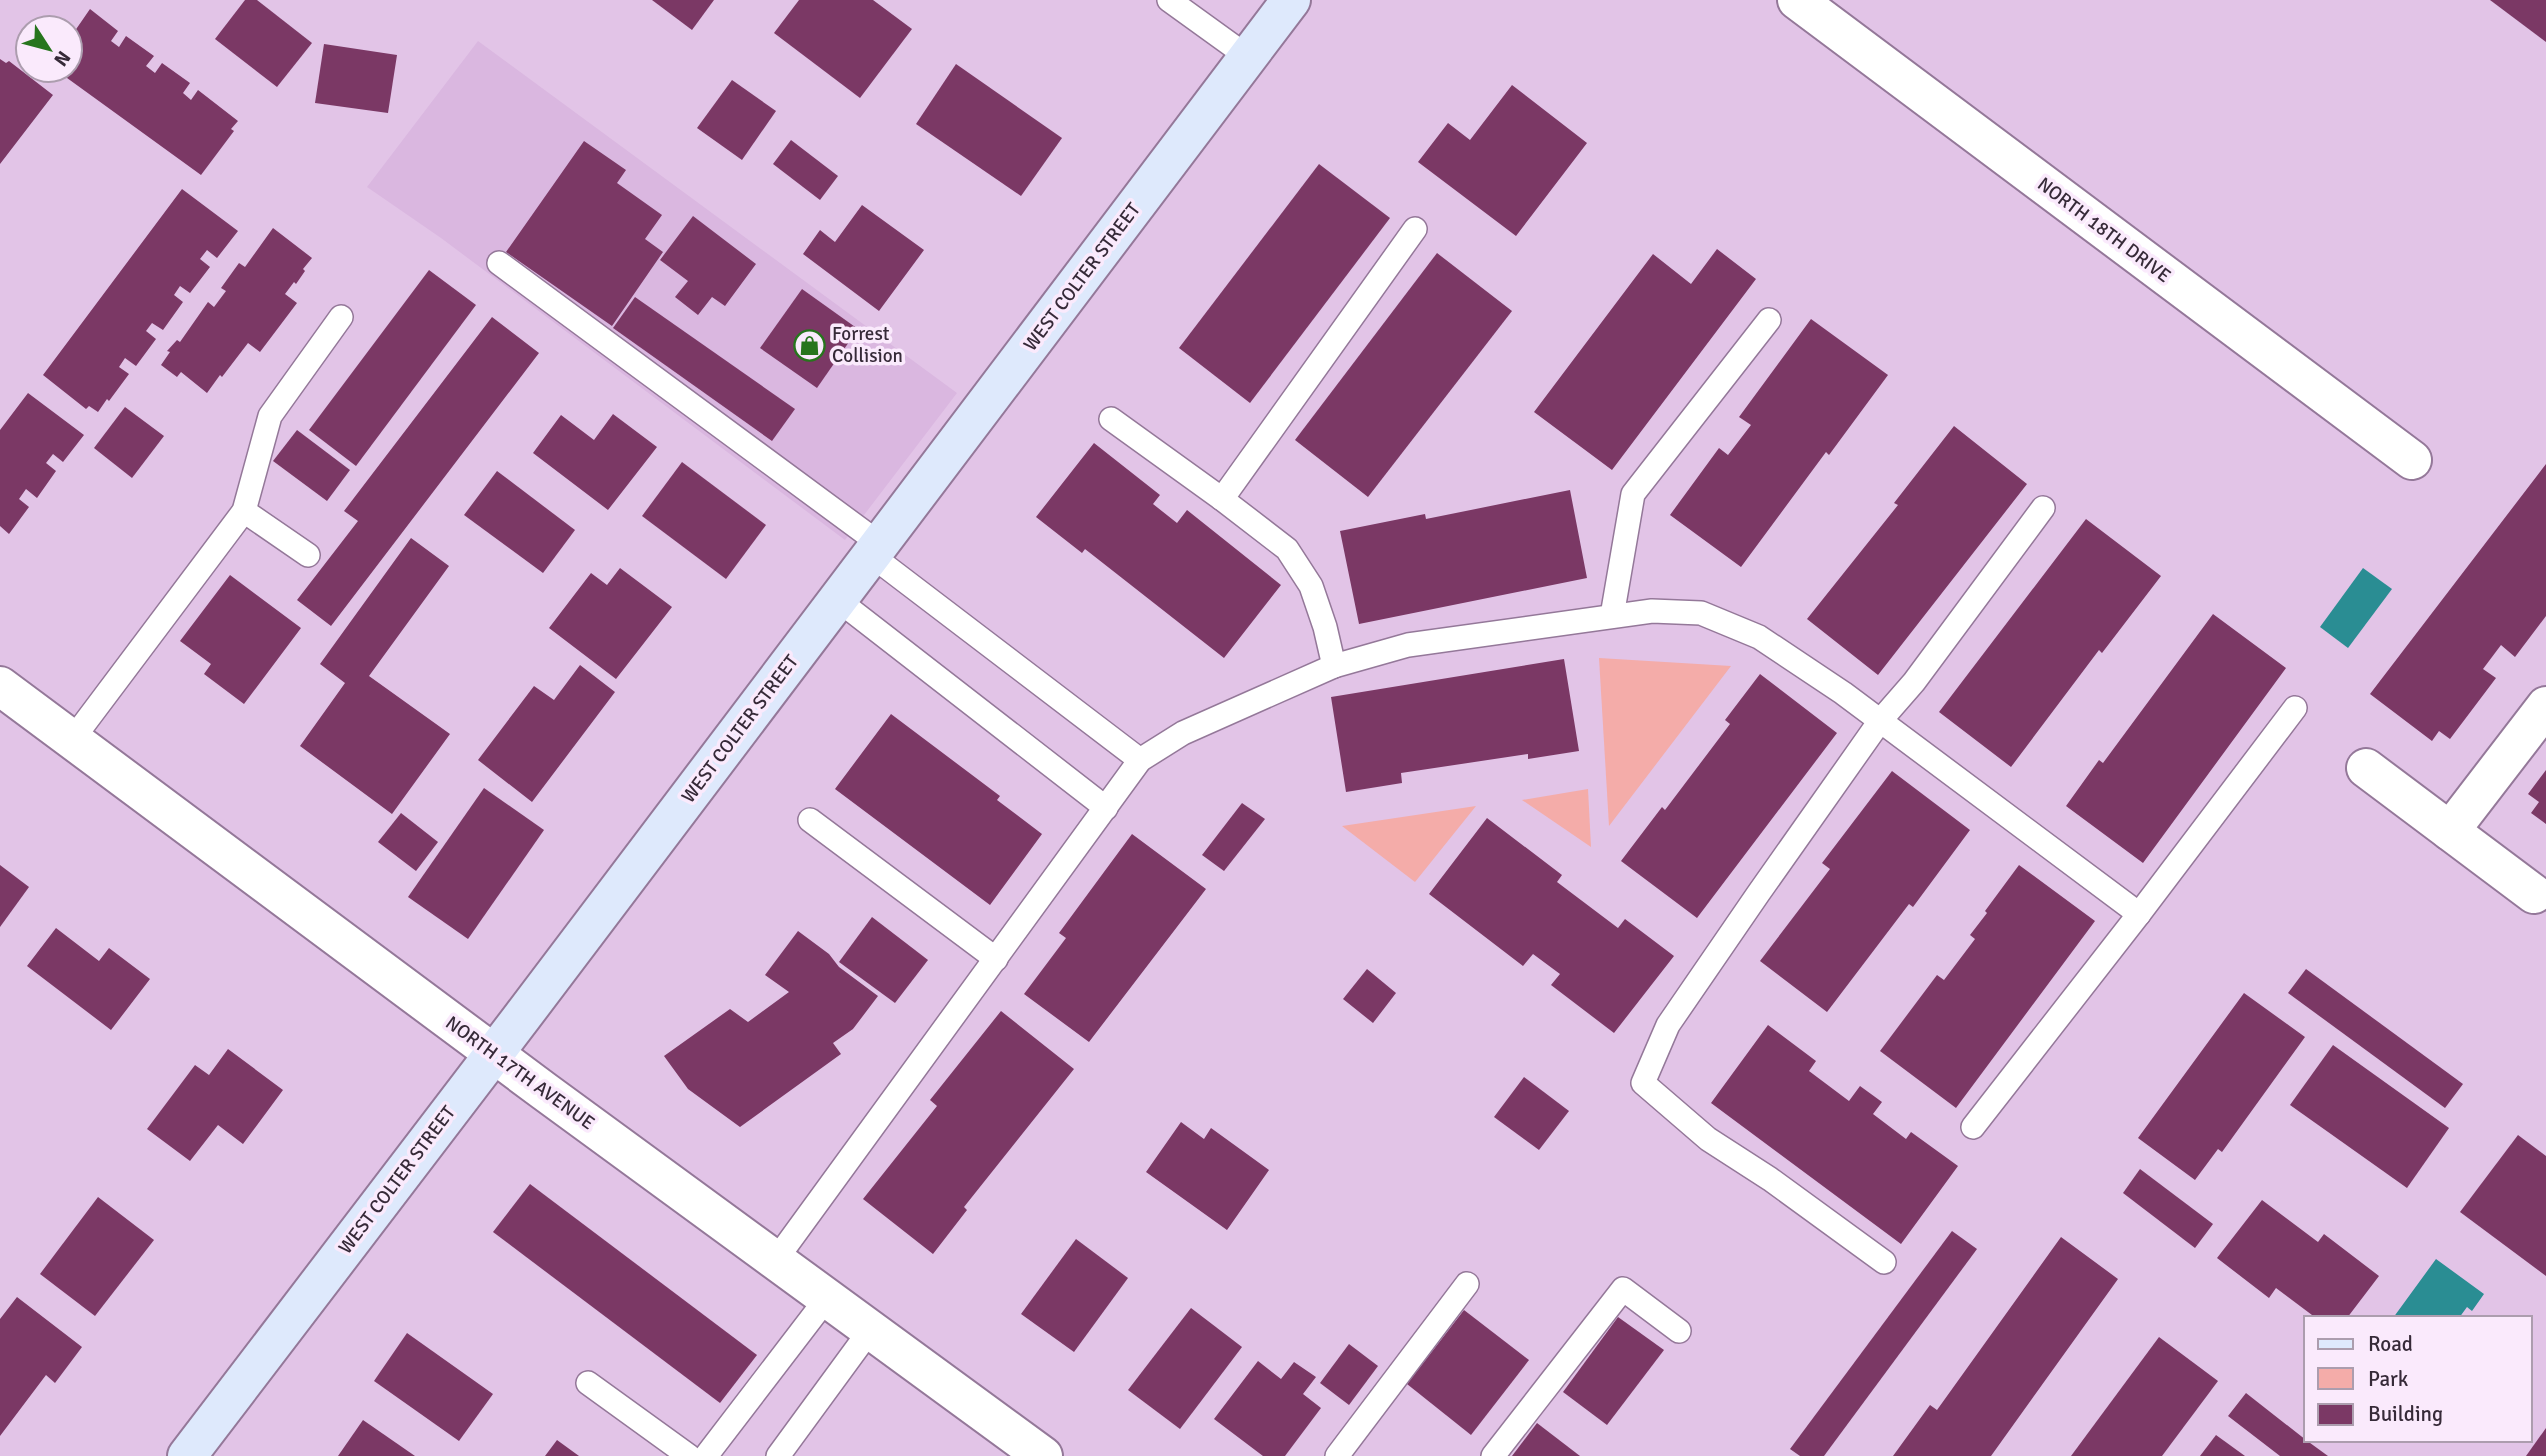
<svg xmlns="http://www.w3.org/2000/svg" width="2546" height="1456" font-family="Signika,sans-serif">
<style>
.built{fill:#dab7e0}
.green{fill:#f4aca9}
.water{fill:#2a8d93}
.building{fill:#7b3865}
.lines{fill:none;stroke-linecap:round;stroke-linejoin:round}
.lane-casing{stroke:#947899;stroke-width:26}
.street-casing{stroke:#947899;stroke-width:42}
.secondary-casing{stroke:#947899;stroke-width:42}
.lane{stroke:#fff;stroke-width:23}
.street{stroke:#fff;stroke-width:38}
.secondary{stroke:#dee9fc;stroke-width:38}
.labels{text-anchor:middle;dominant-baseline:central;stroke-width:7;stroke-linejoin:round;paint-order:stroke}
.street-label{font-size:19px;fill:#362a38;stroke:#faeafc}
.poi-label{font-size:19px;fill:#362a38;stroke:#faeafc;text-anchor:start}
</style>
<rect width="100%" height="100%" fill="#e2c4e7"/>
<!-- built -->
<polygon class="built" points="478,41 957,393 845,540 441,238 367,187"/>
<!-- green -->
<g class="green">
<polygon points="1599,658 1731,666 1609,826"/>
<polygon points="1588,789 1591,847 1522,800"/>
<polygon points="1476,806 1415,882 1342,826"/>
</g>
<!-- water -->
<g class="water">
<polygon points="2363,568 2392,589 2348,648 2320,627"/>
<polygon points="2436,1259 2484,1294 2472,1311 2467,1307 2459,1318 2393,1318"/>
</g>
<!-- building -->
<g class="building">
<polygon points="245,0 257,0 312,43 277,87 215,39"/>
<polygon points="652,0 714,0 692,30"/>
<polygon points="799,0 873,0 912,29 860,98 774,33"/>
<polygon points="2490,0 2546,0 2546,42"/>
<polygon points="90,9 118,31 111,41 119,47 126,36 154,56 146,66 155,73 162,63 190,83 183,93 191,100 198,90 238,121 231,129 234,131 201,175 56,70 70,70 70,38"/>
<polygon points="324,44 397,55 388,113 315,103"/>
<polygon points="0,59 6,63 9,61 53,95 0,164"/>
<polygon points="956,64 1062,138 1021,196 916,124"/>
<polygon points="732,80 776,111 742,160 697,128"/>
<polygon points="1512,85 1587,143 1516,236 1418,162 1448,123 1470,140"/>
<polygon points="791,140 838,176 820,200 773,164"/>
<polygon points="584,141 626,170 617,183 662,215 645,239 663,252 612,326 506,252"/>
<polygon points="1319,164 1390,218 1250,403 1179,348"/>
<polygon points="182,189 238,231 217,258 207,250 200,259 210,267 190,293 180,286 174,295 183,302 163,330 152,323 146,331 156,339 136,366 125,358 119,367 129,374 109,401 107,399 98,412 89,406 86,409 43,375"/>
<polygon points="862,205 924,250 879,311 803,254 820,230 835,242"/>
<polygon points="693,216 756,264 725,306 712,297 698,315 675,297 688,281 660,260"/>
<polygon points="273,228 312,258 303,269 305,271 296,284 294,282 285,294 297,303 260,352 248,343 222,377 220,375 207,393 181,372 177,377 161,365 170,352 167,351 177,340 180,342 208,302 214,307 226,291 221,288 239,263 245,267"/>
<polygon points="1717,249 1756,279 1612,470 1534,412 1653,254 1691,284"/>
<polygon points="1437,253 1512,311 1368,497 1295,440"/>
<polygon points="429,270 476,305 356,466 309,430"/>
<polygon points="802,289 858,329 817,388 760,348"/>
<polygon points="635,297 795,409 772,441 613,328"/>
<polygon points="492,317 539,353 331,626 297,600 358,521 344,511"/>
<polygon points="1811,319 1888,375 1829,455 1826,452 1741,567 1670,515 1719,448 1728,455 1751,425 1739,417"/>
<polygon points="28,393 84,435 63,462 53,454 46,463 56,471 37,498 26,489 19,499 29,507 9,534 0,526 0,430"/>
<polygon points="125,407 164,436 132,478 94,448"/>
<polygon points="613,414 657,447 608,510 533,453 561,415 594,440"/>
<polygon points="1954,426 2027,484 1878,675 1807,619 1898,505 1894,503"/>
<polygon points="297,430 350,470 327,501 273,461"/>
<polygon points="1094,443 1160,495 1153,504 1177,523 1187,510 1281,585 1224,658 1085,549 1082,553 1036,517"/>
<polygon points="682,462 766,525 726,579 642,516"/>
<polygon points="2546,464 2546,616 2515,657 2501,645 2483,669 2496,678 2450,739 2439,731 2432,741 2370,694"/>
<polygon points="497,471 575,530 543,573 464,515"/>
<polygon points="1570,490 1587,578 1359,624 1340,531 1425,514 1426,519"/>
<polygon points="2086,519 2161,576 2102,653 2099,650 2011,767 1939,712"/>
<polygon points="411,538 449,566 369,676 450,734 392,814 300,746 345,683 320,664"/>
<polygon points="620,568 672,607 616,679 549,628 591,573 607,585"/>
<polygon points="230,575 301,628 244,704 204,674 211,664 180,641"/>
<polygon points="2213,614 2286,668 2143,863 2066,806 2099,760 2103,763"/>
<polygon points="1564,659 1579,751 1528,759 1528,754 1401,773 1402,783 1346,792 1331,697"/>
<polygon points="580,665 615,692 532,802 478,760 534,686 554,700"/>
<polygon points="1760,674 1837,733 1697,918 1621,861 1662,807 1665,810 1730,724 1725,720"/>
<polygon points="891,714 1000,796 997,800 1042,834 990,905 835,789"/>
<polygon points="2546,770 2546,824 2531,813 2539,802 2528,794"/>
<polygon points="1892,771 1970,830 1913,907 1909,904 1827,1012 1760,961 1830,869 1822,863"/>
<polygon points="484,788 544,830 468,939 408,897"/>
<polygon points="1242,803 1265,819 1224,871 1202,855"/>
<polygon points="401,813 438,842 416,871 378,842"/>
<polygon points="1487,818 1562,875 1557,882 1618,928 1625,919 1674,956 1614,1033 1551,985 1560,974 1533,954 1523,966 1429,894"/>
<polygon points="1132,834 1206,889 1089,1042 1024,994 1066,938 1059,933"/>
<polygon points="0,865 29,887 0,927"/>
<polygon points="2019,865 2095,921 1956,1108 1880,1051 1937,975 1944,980 1975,939 1970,935 1987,913 1985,911"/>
<polygon points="872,917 928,960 895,1003 839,962"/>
<polygon points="56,928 99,961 109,948 150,979 111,1030 27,966"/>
<polygon points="798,931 829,954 839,967 878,996 853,1029 833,1043 841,1054 740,1127 688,1089 664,1056 730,1009 748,1022 789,992 765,975"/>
<polygon points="1367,969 1396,993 1373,1023 1343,999"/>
<polygon points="2306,969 2463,1084 2445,1108 2288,993"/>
<polygon points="2244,993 2305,1037 2222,1152 2218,1149 2195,1180 2138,1138"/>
<polygon points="1001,1011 1074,1069 964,1207 967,1210 933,1254 863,1199 937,1106 930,1100"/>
<polygon points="1768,1025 1816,1061 1809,1071 1849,1101 1860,1086 1882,1102 1873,1114 1906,1139 1911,1132 1958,1166 1901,1244 1711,1103"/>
<polygon points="2333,1045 2449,1128 2407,1188 2290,1105"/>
<polygon points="228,1049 283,1090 243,1144 218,1125 190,1161 147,1129 195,1065 209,1075"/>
<polygon points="1524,1077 1569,1111 1539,1150 1494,1117"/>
<polygon points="1181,1122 1204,1139 1211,1128 1269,1170 1227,1230 1146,1172"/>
<polygon points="2518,1135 2546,1156 2546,1276 2460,1212"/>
<polygon points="2140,1169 2213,1224 2195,1248 2123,1193"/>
<polygon points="530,1184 757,1355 720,1403 493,1232"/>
<polygon points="98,1197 154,1240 95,1316 40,1274"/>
<polygon points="2262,1200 2318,1242 2324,1234 2379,1276 2347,1318 2316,1318 2276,1288 2269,1298 2217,1258"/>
<polygon points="1952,1231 1977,1249 1824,1456 1800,1456 1790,1449"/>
<polygon points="2061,1237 2118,1279 1991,1456 1893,1456 1930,1405 1937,1410"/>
<polygon points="1076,1239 1128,1278 1074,1352 1021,1314"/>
<polygon points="17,1297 82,1347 55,1383 46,1375 0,1436 0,1319"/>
<polygon points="1191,1308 1242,1347 1180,1429 1128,1390"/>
<polygon points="1464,1310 1529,1360 1471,1435 1407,1384"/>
<polygon points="1618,1317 1664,1350 1607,1425 1563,1392"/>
<polygon points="407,1333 493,1394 459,1441 374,1381"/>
<polygon points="2159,1337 2218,1381 2162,1456 2071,1456"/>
<polygon points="1349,1344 1378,1366 1349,1405 1320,1383"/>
<polygon points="1258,1361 1281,1379 1294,1362 1316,1377 1303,1394 1321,1408 1285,1456 1263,1456 1214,1419"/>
<polygon points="2246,1393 2306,1440 2328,1456 2280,1456 2228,1416"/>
<polygon points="363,1420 415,1456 338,1456"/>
<polygon points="1537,1423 1580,1456 1512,1456"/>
<polygon points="2546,1428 2546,1456 2526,1456"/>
<polygon points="2216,1435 2245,1456 2200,1456"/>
<polygon points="557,1440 579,1456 545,1456"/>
</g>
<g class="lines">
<defs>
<g id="lane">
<polyline points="1169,0 1248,57"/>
<polyline points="499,263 880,544"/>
<polyline points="1111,419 1222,499 1287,549 1311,586 1325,627 1334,666"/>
<polyline points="1222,499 1415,229"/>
<polyline points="244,511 308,555"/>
<polyline points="871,555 1140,760"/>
<polyline points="838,600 1106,808"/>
<polyline points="1612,616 1633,494 1769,320"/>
<polyline points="72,740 244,511 270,416 341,317"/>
<polyline points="810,820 996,959"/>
<polyline points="1973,1127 2139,914 2295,708"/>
<polyline points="775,1261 1140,760 1183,733 1334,666 1408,645 1652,611 1701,613 1759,637 1843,693 2139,914"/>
<polyline points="1884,1262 1770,1179 1708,1139 1643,1083 1668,1025 1758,894 1880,721 1914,682 2043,508"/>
<polyline points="588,1383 689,1456"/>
<polyline points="706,1456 827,1298"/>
<polyline points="778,1456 871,1329"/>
<polyline points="1337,1456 1467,1284"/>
<polyline points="1493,1456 1623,1289 1679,1331"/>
</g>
<g id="street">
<polyline points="1797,0 2412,460"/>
<polyline points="0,686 544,1091 1043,1456"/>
<polyline points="2366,768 2534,894"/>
<polyline points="2450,831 2546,706"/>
</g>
<polyline id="secondary" points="187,1456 522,1017 1291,0"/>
</defs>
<!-- lane casing -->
<use href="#lane" class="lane-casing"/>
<!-- street casing -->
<use href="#street" class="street-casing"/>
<!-- secondary casing -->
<use href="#secondary" class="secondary-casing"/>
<!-- lane -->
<use href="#lane" class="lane"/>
<!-- street -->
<use href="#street" class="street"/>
<!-- secondary -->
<use href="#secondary" class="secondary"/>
</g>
<!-- icons -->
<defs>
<symbol id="shop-ring" viewBox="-11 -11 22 22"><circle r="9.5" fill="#faeafc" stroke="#27751d" stroke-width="1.5"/><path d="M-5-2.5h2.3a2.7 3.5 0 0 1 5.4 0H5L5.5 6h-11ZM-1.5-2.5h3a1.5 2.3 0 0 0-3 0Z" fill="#27751d"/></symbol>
</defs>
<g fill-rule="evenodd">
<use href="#shop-ring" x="792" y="328" width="35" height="35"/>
</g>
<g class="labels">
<!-- street labels -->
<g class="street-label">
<text transform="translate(2104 230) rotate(37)">NORTH 18TH DRIVE</text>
<text transform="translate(1082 277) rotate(-53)">WEST COLTER STREET</text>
<text transform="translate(740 729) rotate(-53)">WEST COLTER STREET</text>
<text transform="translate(520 1073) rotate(36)">NORTH 17TH AVENUE</text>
<text transform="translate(397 1180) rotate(-53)">WEST COLTER STREET</text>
</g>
<!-- poi labels -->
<g class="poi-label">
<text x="832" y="334">Forrest<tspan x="832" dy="22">Collision</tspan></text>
</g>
</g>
<!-- legend -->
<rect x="2304" y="1316" width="228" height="126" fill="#faeafc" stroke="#ac9dae" stroke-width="2"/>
<rect x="2318" y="1339" width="35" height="10" fill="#dee9fc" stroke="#ac9dae" stroke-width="2"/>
<text x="2368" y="1351" font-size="21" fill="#362a38">Road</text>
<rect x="2318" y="1368" width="35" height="21" fill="#f4aca9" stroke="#ac9dae" stroke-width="2"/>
<text x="2368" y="1386" font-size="21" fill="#362a38">Park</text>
<rect x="2318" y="1404" width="35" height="21" fill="#7b3865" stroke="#ac9dae" stroke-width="2"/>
<text x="2368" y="1421" font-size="21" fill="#362a38">Building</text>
<!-- north arrow -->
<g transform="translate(49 49) rotate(126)"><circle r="33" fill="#faeafc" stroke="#ac9dae" stroke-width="2"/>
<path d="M0-5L12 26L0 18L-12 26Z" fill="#27751d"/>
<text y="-10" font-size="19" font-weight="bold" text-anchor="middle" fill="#362a38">N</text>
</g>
</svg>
